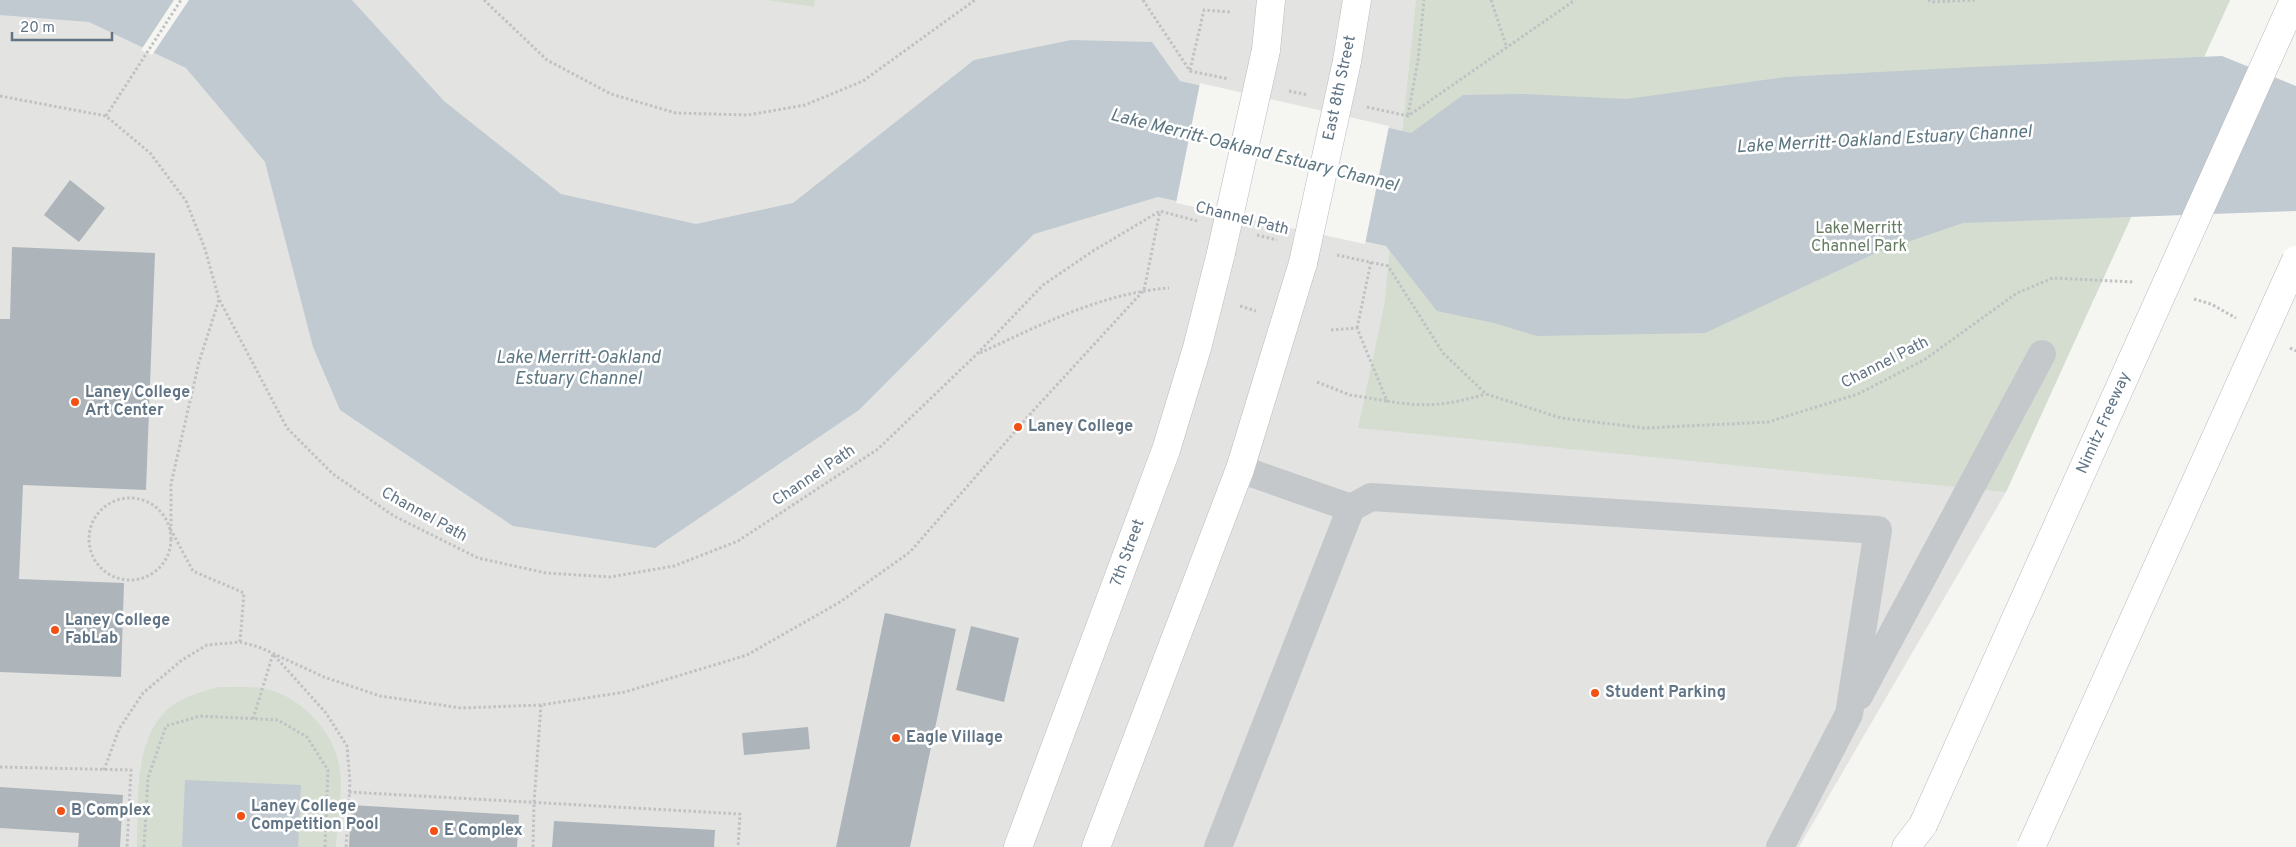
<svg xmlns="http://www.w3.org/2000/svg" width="2296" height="847" font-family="Overpass,sans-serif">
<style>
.built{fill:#e3e4e2}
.green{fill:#d5ddd1}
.water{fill:#c0cad0}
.pier{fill:#f5f5f1}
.building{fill:#adb5bb}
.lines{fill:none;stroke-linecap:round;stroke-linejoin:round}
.major-casing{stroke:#b7bbbf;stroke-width:29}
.highway-casing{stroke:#b8bbbe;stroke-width:29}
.path{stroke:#c0c1c3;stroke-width:3;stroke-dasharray:2.5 2.5;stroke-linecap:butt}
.minor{stroke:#c4c8cb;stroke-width:28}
.major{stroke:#fff;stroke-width:28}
.highway{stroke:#fff;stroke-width:28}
.major-bridge-casing{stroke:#b7bbbf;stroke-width:29;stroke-linecap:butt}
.highway-bridge-casing{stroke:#b8bbbe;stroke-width:29;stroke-linecap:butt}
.major-bridge{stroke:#fff;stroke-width:28}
.highway-bridge{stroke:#fff;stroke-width:28}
.poi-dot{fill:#f25014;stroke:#fff;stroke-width:2}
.labels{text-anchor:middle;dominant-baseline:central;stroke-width:5;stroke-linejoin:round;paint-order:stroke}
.street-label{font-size:16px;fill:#617485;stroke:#fff}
.park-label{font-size:16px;fill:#657b61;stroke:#fff}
.poi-label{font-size:16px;font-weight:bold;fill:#617485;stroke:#fff;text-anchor:start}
.water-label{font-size:18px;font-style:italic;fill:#5d7782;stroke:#fff}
</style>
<rect width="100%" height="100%" fill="#f5f5f1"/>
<!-- built -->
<polygon class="built" points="0,0 2230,0 2006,492 1799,847 0,847"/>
<!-- green -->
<g class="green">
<polygon points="767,0 815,0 814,7"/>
<polygon points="1416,0 2230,0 2006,492 1358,428 1384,306"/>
<path d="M219,687C237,687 259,685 276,692C307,703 337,737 340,771C343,791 337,826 336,847H137C138,803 132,731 176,703C189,695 204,691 219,687Z"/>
</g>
<!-- water -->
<g class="water">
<polygon points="0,0 352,0 444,101 561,194 696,224 793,203 974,60 1071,40 1152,42 1180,81 1411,133 1463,95 1523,94 1627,99 1786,77 1973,67 2222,56 2296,86 2296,211 1963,223 1878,252 1705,333 1537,336 1494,323 1437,311 1386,246 1158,197 1034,234 859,410 655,548 513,526 340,410 313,347 265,162 186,68 89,22 0,15"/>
<polygon points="185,780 301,785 298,847 182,847"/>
</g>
<!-- pier -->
<g class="pier">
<polygon points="174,0 189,0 152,55 141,50"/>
<polygon points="1200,83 1389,126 1365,244 1176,203"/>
</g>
<!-- building -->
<g class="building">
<polygon points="70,180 105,208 79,242 44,215"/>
<polygon points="12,247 155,253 146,490 23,485 19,579 124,583 121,677 0,672 0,319 10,319"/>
<polygon points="885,613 956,629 910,847 836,847"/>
<polygon points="971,626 1019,638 1004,702 956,690"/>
<polygon points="808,727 810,749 744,755 742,733"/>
<polygon points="0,787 123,795 120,847 78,847 79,833 0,828"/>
<polygon points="351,805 519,815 517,847 349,847"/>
<polygon points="554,821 715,830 714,847 552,847"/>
</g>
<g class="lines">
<defs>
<g id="major">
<polyline points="1266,50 1271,0"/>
<polyline points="1347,61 1357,0"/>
<polyline points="1018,847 1166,450 1197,348 1221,253"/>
<polyline points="1096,847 1240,469 1303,263"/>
</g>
<polyline id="highway" points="1906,847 1923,825"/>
</defs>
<!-- major casing -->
<use href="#major" class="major-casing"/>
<!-- highway casing -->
<use href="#highway" class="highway-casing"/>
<!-- path -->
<g class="path">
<polyline points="484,0 547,60 611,94 676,113 748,115 805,105 863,81 975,0"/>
<polyline points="1143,0 1190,71 1229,79"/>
<polyline points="1491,0 1507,48"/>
<polyline points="1928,0 1932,2 1976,0"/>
<polyline points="1190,70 1204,10 1230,12"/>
<polyline points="1289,91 1308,95"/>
<polyline points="0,96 106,116 150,153 186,201 205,249 219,299 287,428 333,474 394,516 478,558 546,573 610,577 674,566 738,541 878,449 977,354 1043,285 1093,251 1160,211 1197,221"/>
<polyline points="1367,107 1408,116 1575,0"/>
<polyline points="1408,115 1418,60 1424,0"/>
<polyline points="106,116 181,0"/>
<polyline points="1257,235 1277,240"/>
<polyline points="1337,255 1388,266 1443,353 1486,394 1561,418 1645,428 1768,422 1858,394 1924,360 2017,293 2053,278 2133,282"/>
<polyline points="2194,299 2211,304 2236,318"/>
<polyline points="219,300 199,362 171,484 171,530 193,571 244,593 240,642"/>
<polyline points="1240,306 1256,311"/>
<polyline points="1357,328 1371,262"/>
<path d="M1331,330L1357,328L1387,401C1426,408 1448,405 1486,394"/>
<polyline points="2290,348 2296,351"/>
<path d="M980,353C1040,325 1102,293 1169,288"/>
<polyline points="1317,382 1350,395 1387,401"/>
<circle cx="130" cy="539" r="41"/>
<polyline points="253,719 273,654 326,713 347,746 350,782 346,847"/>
<polyline points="0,767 131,770 127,847"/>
<polyline points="104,770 119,729 143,693 182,660 207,645 240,642 259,647 324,677 380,696 461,708 541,705 625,692 747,655 840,602 910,552 1032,412 1144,290 1160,211"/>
<polyline points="349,792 740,814 738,847"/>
<polyline points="144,847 148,778 166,726 200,716 278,720 307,737 328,770 325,847"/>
<polyline points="533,847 534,803 541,705"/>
</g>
<!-- minor -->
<g class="minor">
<polyline points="1240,469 1351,508"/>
<polyline points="1859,696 2042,354"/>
<polyline points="1218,847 1351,508 1371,497 1878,530 1849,714 1780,847"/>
</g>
<!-- major -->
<use href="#major" class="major"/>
<!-- highway -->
<use href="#highway" class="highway"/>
<defs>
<g id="major-bridge">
<polyline points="1221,253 1266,50"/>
<polyline points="1303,263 1347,61"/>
</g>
<g id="highway-bridge">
<polyline points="1923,825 2294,0"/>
<polyline points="2031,847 2296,260"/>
</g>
</defs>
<!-- major-bridge casing -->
<use href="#major-bridge" class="major-bridge-casing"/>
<!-- highway-bridge casing -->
<use href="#highway-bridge" class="highway-bridge-casing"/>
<!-- major-bridge -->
<use href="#major-bridge" class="major-bridge"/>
<!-- highway-bridge -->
<use href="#highway-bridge" class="highway-bridge"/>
</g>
<!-- markers -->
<g class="poi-dot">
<circle cx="75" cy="402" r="5"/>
<circle cx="1018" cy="427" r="5"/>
<circle cx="55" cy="630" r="5"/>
<circle cx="1595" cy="693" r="5"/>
<circle cx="896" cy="738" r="5"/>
<circle cx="61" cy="811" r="5"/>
<circle cx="241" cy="816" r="5"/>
<circle cx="434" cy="831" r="5"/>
</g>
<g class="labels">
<!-- street labels -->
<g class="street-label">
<text transform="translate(1340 88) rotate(-78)">East 8th Street</text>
<text transform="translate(1242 219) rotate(14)">Channel Path</text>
<text transform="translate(1885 363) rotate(-27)">Channel Path</text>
<text transform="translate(2104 423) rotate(-66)">Nimitz Freeway</text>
<text transform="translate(814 476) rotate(-34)">Channel Path</text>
<text transform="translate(424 515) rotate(29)">Channel Path</text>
<text transform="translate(1128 553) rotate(-70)">7th Street</text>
</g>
<!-- park labels -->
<g class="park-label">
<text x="1859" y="229">Lake Merritt<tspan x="1859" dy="18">Channel Park</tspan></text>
</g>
<!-- poi labels -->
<g class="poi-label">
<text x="85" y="393">Laney College<tspan x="85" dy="18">Art Center</tspan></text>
<text x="1028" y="427">Laney College</text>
<text x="65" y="621">Laney College<tspan x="65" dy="18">FabLab</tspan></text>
<text x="1605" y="693">Student Parking</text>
<text x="906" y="738">Eagle Village</text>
<text x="251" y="807">Laney College<tspan x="251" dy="18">Competition Pool</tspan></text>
<text x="71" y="811">B Complex</text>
<text x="444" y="831">E Complex</text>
</g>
<!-- water labels -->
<g class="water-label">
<text transform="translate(1884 140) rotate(-3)">Lake Merritt-Oakland Estuary Channel</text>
<text transform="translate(1254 151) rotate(14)">Lake Merritt-Oakland Estuary Channel</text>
<text x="578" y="358">Lake Merritt-Oakland<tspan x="578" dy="21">Estuary Channel</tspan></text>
</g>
</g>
<!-- scale -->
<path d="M12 32v8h100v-8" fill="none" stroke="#617485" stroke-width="2.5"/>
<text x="20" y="32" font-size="15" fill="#617485" stroke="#ffffff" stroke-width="4" paint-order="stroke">20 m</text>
</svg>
